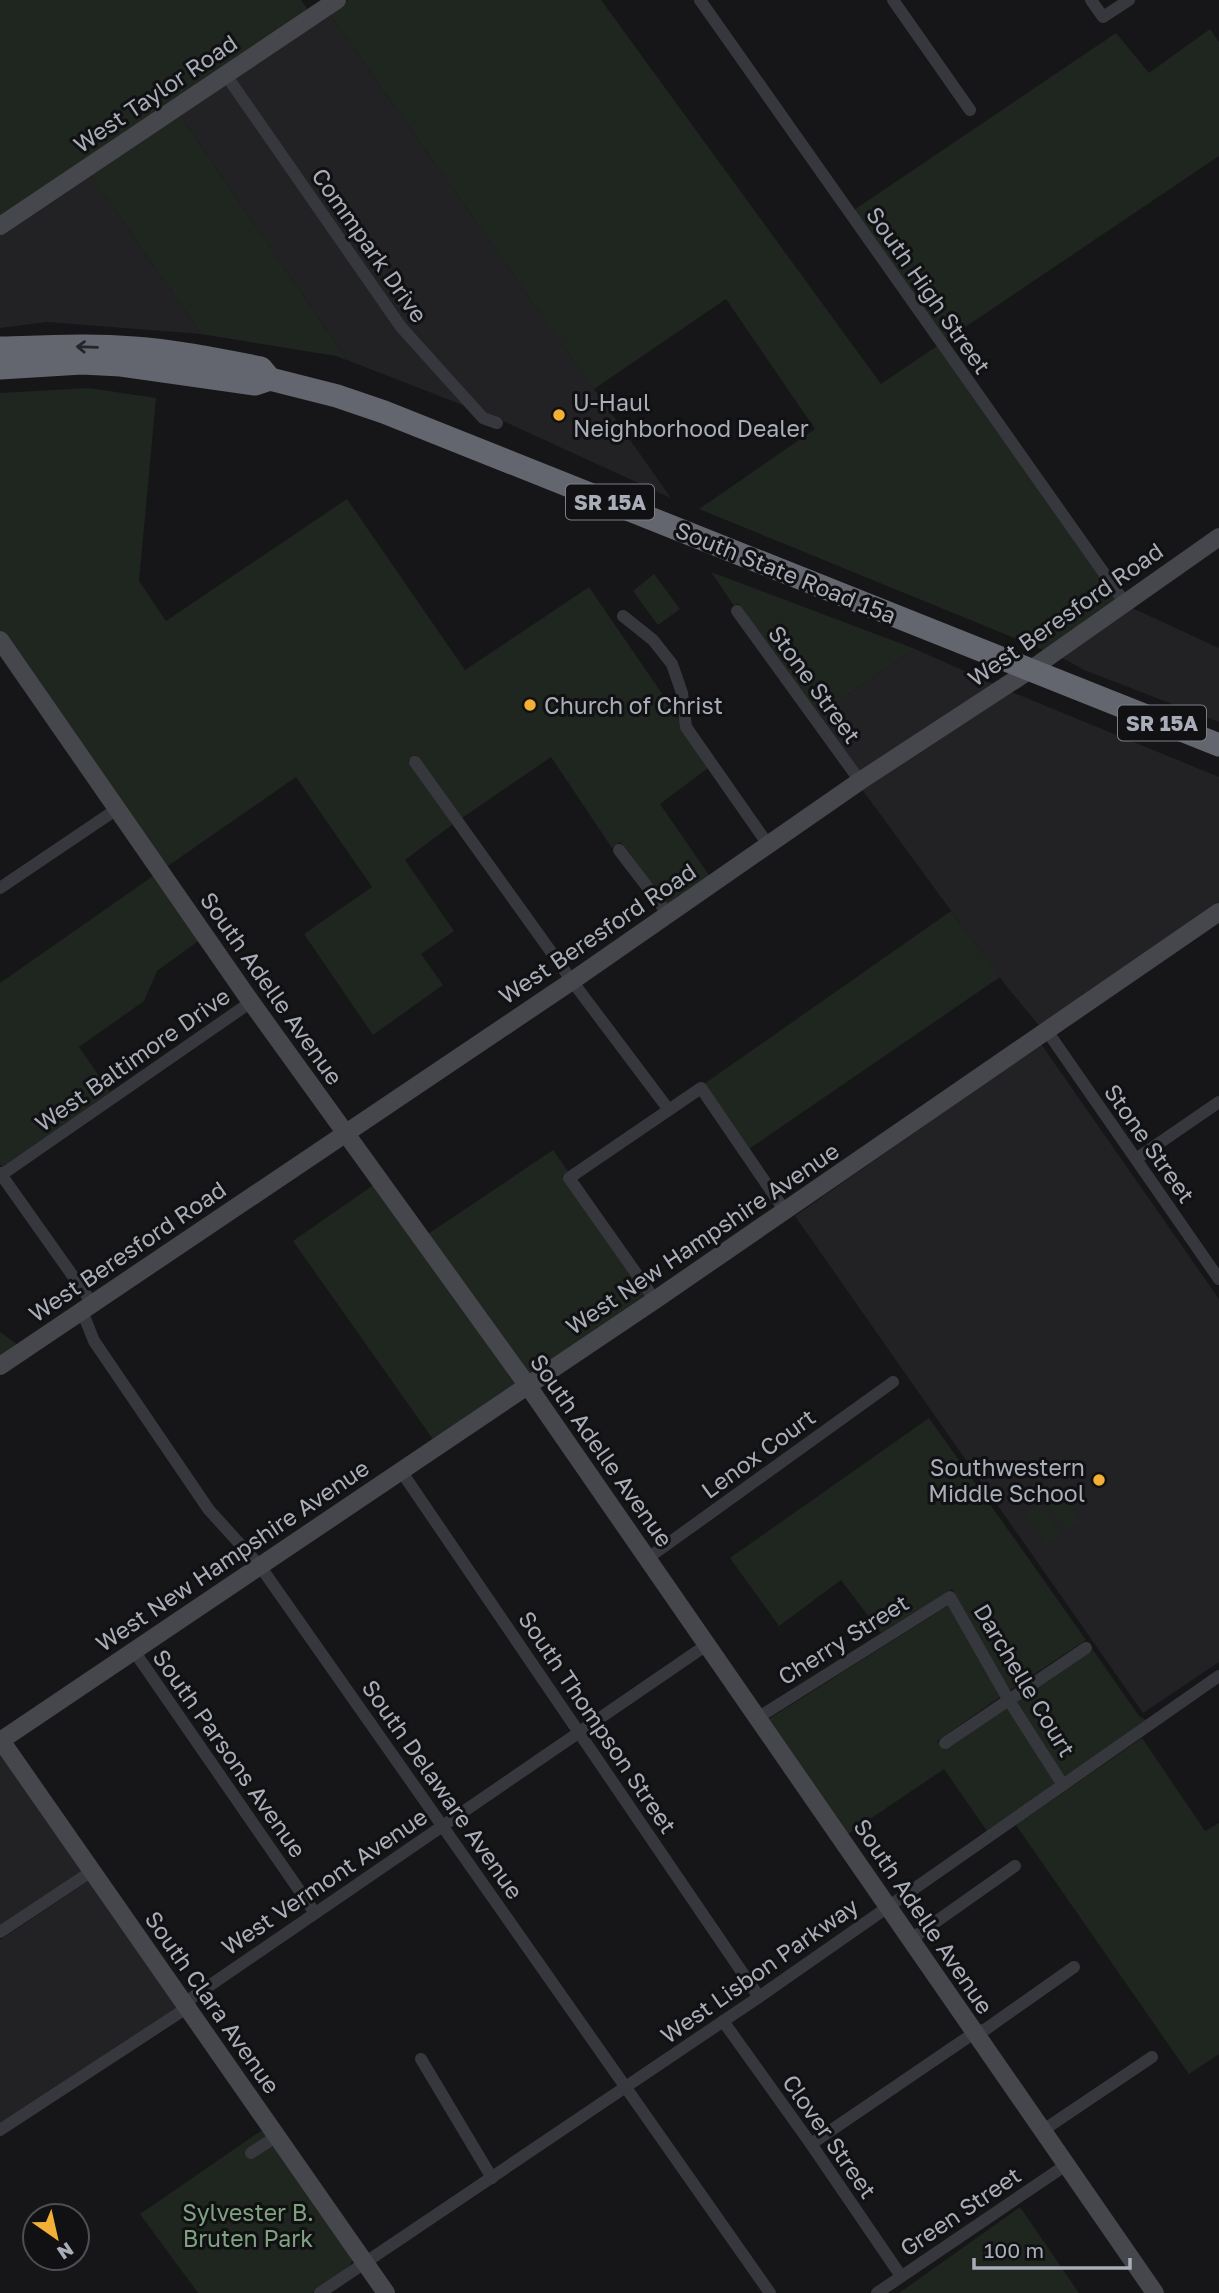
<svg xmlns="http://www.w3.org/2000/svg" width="1219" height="2293" font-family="'Golos Text',sans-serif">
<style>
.built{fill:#222225}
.green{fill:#1e261f}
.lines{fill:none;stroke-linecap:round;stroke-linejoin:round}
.street{stroke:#37383d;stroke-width:12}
.secondary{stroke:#45474d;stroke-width:18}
.highway{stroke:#63666e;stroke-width:23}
.oneway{stroke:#26262a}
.poi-dot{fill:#f2b134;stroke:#111113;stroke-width:2.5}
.labels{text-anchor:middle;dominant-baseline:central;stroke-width:6;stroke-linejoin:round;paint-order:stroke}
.shield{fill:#111113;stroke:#7b7e86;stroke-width:2}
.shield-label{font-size:21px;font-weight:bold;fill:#a8adb8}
.street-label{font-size:23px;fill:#a8adb8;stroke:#111113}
.poi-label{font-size:23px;fill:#a8adb8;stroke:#111113;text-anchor:start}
.park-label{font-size:23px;fill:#7fa381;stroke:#111113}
</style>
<rect width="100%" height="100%" fill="#161618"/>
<!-- built -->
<g class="built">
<polygon points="329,13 671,498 503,421 503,419 485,413 405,324 234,77"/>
<polygon points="225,83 465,406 347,360 179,114"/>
<polygon points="90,174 201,334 47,322 0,328 0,233"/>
<polygon points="1130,607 1219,648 1219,722 1084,670 1059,656"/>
<polygon points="915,649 996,685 861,773 818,715"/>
<polygon points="1009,691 1219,777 1219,904 1041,1028 1007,987 861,788"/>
<polygon points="1041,1044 1219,1299 1219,1662 1143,1713 795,1216"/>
<polygon points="0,1748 85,1869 0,1925"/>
<polygon points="91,1879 179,2004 175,2009 0,2123 0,1940"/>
</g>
<!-- green -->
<g class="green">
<polygon points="0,0 301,0 309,12 0,219"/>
<polygon points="348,0 601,0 881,384 937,346 1117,601 1046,651 699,509 815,429 726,299 594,389 329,13"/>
<polygon points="1210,29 1219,42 1219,156 946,340 854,210 1116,33 1149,73"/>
<polygon points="179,114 347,360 336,356 201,334 90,174"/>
<polygon points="89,388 156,398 139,581 166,621 347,499 465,670 589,587 680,720 708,768 660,804 711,878 669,907 620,842 612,848 551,757 462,818 416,755 408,761 453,824 405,860 454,931 421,954 443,985 373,1035 304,934 372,887 296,777 165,868 0,631 0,393"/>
<polygon points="711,572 902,644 915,649 818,715 738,603 734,606"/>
<polygon points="654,574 680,609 658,625 633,591"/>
<polygon points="156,874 201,939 157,971 144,1001 79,1047 110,1092 2,1167 0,1164 0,983"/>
<polygon points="951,911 1000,977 749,1149 704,1084"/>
<polygon points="553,1150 568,1171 562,1176 647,1298 529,1378 425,1236"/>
<polygon points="375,1184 520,1384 435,1442 293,1241"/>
<polygon points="0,1332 19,1346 0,1359"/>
<polygon points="929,1418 1086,1640 1009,1691 952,1589 881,1633 841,1580 779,1626 730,1558"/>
<polygon points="1060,1490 1080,1521 1066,1531 1045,1500"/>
<polygon points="1040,1503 1061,1534 1046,1544 1026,1513"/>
<polygon points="949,1605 1000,1697 937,1741 944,1750 1007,1707 1056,1783 987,1831 944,1769 845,1836 767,1720"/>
<polygon points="1093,1650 1139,1716 1146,1720 1064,1777 1016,1701"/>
<polygon points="1142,1738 1205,1831 1219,1823 1219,2054 1189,2074 1016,1825"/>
<polygon points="265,2128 353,2260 347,2269 312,2293 198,2293 140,2214"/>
<polygon points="1020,2207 1079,2293 899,2293"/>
</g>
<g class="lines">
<!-- street -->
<g class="street">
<polyline points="700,0 1125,603"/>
<polyline points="893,0 970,110"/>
<polyline points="1091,0 1103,17 1129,0"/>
<polyline points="226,75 401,327 483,418 497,423"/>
<polyline points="737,611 860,781"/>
<polyline points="623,616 653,640 672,664 682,693 686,727 769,846"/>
<polyline points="415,762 572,981 669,1110"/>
<polyline points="619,850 668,914"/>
<polyline points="0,888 117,809"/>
<polyline points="1047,1031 1219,1279"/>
<polyline points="1136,1159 1219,1102"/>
<polyline points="0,1173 92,1303"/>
<polyline points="1,1175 251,1002"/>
<polyline points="655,1300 569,1178 701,1088 785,1211"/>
<polyline points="82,1311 94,1341 209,1510 260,1566 770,2293"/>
<polyline points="401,1471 759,1997"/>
<polyline points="648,1558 893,1382"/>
<polyline points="134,1651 315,1913"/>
<polyline points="759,1717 950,1597 1008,1699 1063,1785"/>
<polyline points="945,1743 1086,1648"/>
<polyline points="0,1932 92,1871"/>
<polyline points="910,1940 1015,1866"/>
<polyline points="723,2021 811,2144 901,2276"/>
<polyline points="421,2059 492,2178"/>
<polyline points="0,2130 179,2013 193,1997 708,1644"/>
<polyline points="1042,2131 1152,2057"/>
<polyline points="811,2144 974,2033 986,2029 1074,1967"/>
<polyline points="251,2153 277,2136"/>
<polyline points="320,2293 759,1997 1219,1676"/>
<polyline points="877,2293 1066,2165"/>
</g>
<!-- secondary -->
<g class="secondary">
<polyline points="0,226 337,0"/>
<polyline points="0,640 251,1002 528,1386 1155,2293"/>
<polyline points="0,1366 572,981 860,781 1030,670 1219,537"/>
<polyline points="0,1739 386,2293"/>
<polyline points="0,1741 655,1300 1219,912"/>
</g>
<!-- highway -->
<g class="highway">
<path d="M0,348C45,347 89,344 134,348C177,351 219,360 261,368L270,379"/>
<polyline points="0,368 82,363 121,365 255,384 270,379 337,396 384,412 1219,745"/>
</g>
</g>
<!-- one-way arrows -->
<defs><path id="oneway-shaft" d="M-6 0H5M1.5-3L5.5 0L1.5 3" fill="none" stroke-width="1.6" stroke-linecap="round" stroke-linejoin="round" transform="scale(1.75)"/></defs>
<use class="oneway" href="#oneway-shaft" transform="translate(87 347) rotate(-178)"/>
<!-- markers -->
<g class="poi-dot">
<circle cx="559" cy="415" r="7"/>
<circle cx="530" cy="705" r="7"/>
<circle cx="1099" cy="1480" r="7"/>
</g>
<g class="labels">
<!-- shield labels -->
<g class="shield">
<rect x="566" y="484.5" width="88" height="35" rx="5"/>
<rect x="1118" y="705.5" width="88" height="35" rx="5"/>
</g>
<g class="shield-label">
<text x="610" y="502">SR 15A</text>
<text x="1162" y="723">SR 15A</text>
</g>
<!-- street labels -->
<g class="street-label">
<text transform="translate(155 93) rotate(-34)">West Taylor Road</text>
<text transform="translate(370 245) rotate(55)">Commpark Drive</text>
<text transform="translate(929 290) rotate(55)">South High Street</text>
<text transform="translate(786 572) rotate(22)">South State Road 15a</text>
<text transform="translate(1065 614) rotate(-35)">West Beresford Road</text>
<text transform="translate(815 684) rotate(54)">Stone Street</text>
<text transform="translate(597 933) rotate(-34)">West Beresford Road</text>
<text transform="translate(272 988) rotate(55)">South Adelle Avenue</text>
<text transform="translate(132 1059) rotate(-35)">West Baltimore Drive</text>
<text transform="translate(1150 1143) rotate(55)">Stone Street</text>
<text transform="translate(702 1238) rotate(-34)">West New Hampshire Avenue</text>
<text transform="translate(127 1251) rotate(-34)">West Beresford Road</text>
<text transform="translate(602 1450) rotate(55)">South Adelle Avenue</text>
<text transform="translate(758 1453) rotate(-36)">Lenox Court</text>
<text transform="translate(232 1555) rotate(-34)">West New Hampshire Avenue</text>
<text transform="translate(843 1639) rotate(-32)">Cherry Street</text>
<text transform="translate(1025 1680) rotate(59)">Darchelle Court</text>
<text transform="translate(598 1722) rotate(56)">South Thompson Street</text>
<text transform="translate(230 1753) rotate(55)">South Parsons Avenue</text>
<text transform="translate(443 1789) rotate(55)">South Delaware Avenue</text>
<text transform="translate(324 1881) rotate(-34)">West Vermont Avenue</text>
<text transform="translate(924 1916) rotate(56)">South Adelle Avenue</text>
<text transform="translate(759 1970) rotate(-35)">West Lisbon Parkway</text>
<text transform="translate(213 2002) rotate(55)">South Clara Avenue</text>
<text transform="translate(830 2136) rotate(55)">Clover Street</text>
<text transform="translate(960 2211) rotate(-34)">Green Street</text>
</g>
<!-- poi labels -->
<g class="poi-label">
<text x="573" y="402">U-Haul<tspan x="573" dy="26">Neighborhood Dealer</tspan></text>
<text x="544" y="705">Church of Christ</text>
<text x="1085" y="1467" text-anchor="end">Southwestern<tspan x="1085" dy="26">Middle School</tspan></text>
</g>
<!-- park labels -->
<g class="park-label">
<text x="248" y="2212">Sylvester B.<tspan x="248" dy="26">Bruten Park</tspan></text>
</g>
</g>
<!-- north arrow -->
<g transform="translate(56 2237) rotate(146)"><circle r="33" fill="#111113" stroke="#4d4f55" stroke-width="2"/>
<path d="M0-5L12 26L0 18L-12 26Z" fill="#f2b134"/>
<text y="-10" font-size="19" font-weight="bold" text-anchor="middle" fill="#a8adb8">N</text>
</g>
<!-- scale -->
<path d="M974 2258v10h156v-10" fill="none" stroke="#a8adb8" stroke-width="3.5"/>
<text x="984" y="2258" font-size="21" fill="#a8adb8" stroke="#111113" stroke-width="5" paint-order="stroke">100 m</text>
</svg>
